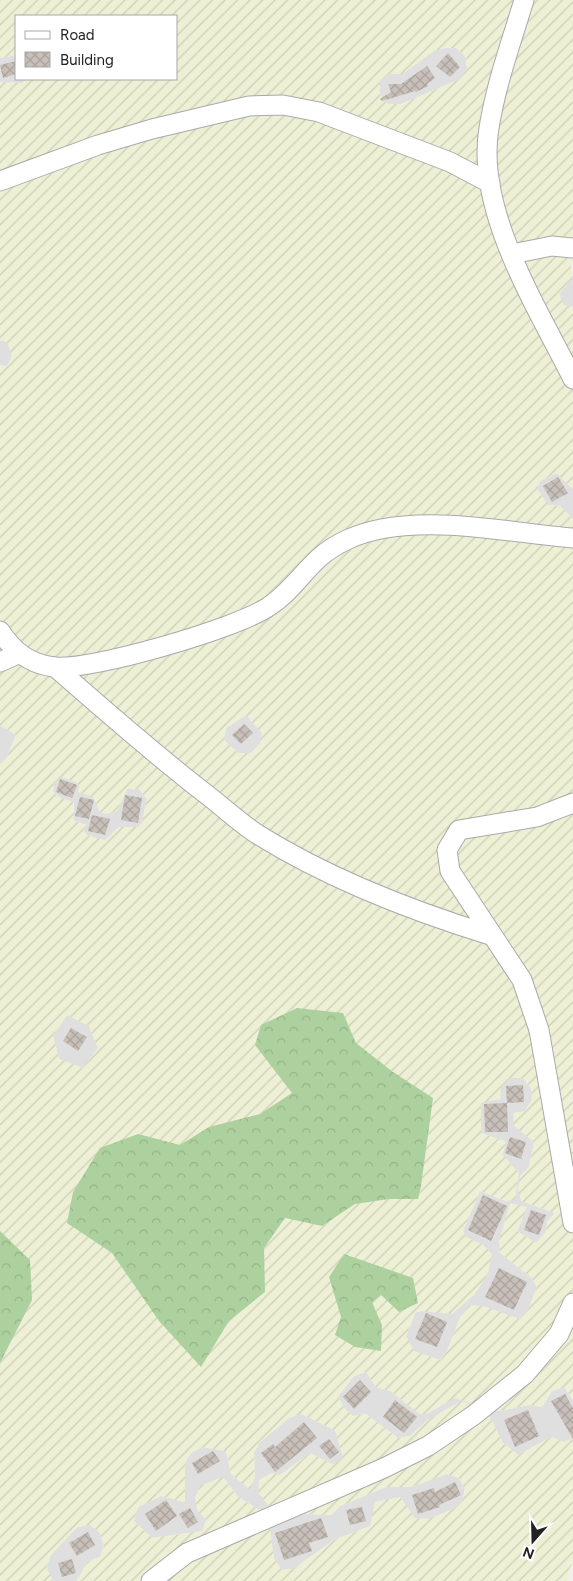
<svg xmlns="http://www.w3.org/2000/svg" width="573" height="1581" font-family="Figtree,sans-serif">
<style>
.residential{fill:#e0dfdf}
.farmland{fill:url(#farmland-furrows);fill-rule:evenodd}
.forest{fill:url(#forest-crowns)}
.building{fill:url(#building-cross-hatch)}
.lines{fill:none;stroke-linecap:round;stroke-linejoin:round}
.minor-casing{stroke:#a9a9a9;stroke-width:21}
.minor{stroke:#fff;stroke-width:19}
</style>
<defs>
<pattern id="farmland-furrows" width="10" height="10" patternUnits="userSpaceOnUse" patternTransform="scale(1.25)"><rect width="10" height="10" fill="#eef0d5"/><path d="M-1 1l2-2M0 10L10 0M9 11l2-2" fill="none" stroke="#ccceb7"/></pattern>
<pattern id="forest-crowns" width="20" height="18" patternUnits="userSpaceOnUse" patternTransform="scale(1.25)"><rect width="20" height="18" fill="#add19e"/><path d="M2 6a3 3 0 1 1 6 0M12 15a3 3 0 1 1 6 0" fill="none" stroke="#95b388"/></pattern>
<pattern id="building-cross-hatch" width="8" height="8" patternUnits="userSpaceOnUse" patternTransform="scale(1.25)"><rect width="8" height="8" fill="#c7bfb8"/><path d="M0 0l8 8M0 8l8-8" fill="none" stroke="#aba49e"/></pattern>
</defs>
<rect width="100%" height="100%" fill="#f2efe9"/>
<!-- residential -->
<g class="residential">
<polygon points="445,48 456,48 465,56 467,68 460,79 401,104 388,104 380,95 380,82 389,74 402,74 434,51"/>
<polygon points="16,55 16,79 27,79 22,83 0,82 0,58"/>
<polygon points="573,277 573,307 564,306 559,294"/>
<polygon points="3,340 8,344 12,356 7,367 0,365 0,341"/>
<polygon points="557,473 573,489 573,519 560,506 548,505 537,489 540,481"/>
<polygon points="246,715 263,733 260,744 251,753 238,753 224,740 226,728"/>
<polygon points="0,725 16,735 6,759 0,764"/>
<polygon points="61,776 76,782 93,797 100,812 117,811 127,789 139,789 147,799 142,822 139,827 119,827 105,841 87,835 83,830 87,825 74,821 74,803 59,797 53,792 54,784"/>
<polygon points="67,1015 89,1026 98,1048 83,1068 59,1059 53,1036"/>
<polygon points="510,1078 523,1078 531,1088 532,1100 525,1111 534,1142 529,1167 520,1176 521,1201 555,1213 547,1222 545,1233 536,1243 517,1231 523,1219 500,1253 531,1277 537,1287 528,1310 520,1320 483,1306 461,1315 447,1351 439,1360 414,1351 406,1337 415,1313 420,1310 452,1314 483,1245 466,1237 463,1231 480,1191 506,1201 502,1154 507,1142 481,1133 481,1103"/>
<polygon points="366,1372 376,1387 390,1391 420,1414 427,1414 454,1397 499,1411 530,1405 542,1407 552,1391 564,1387 573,1400 573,1438 564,1442 551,1437 518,1455 503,1443 486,1409 429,1419 410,1436 398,1438 366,1414 353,1416 344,1408 338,1396 354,1376"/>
<polygon points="301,1414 335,1430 344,1457 334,1465 310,1453 280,1475 281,1522 305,1514 331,1515 340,1506 386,1487 411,1487 447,1474 459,1478 465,1489 462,1501 453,1509 429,1519 416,1518 370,1526 334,1540 293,1569 281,1570 274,1559 269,1522 261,1511 238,1497 223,1477 200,1487 195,1498 198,1511 206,1520 203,1531 152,1538 134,1521 138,1507 161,1496 185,1502 185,1463 191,1453 202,1447 226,1451 231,1474 255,1477 254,1452 260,1442 289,1418"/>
<polygon points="90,1525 100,1533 104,1545 100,1557 88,1561 77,1581 50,1581 52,1579 46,1567 51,1555 77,1527"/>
</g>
<!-- farmland -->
<path class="farmland" d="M0,0H573V262L570,263L573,277L559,294L564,305L573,307V489L556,473L540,481L537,489L548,505L560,506L573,519V1400L564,1387L552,1391L542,1407L530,1405L499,1411L454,1398L427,1414H420L390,1391L376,1387L366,1372L354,1376L338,1396L344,1408L353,1416L366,1414L398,1438L410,1436L429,1419L461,1401L486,1409L503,1443L518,1455L551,1437L564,1442L573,1438V1563L567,1573V1581H77L88,1561L100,1557L104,1546L100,1533L90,1525L77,1527L51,1555L46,1567L52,1579L50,1581H0V764L6,759L16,735L0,725V365L7,366L12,356L8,344L3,340L0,341V82L22,83L27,79H176V16H16V55L0,58ZM445,48H456L465,56L467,68L460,79L401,104H388L380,95V82L389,74H402L434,51ZM246,715L262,733L260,744L251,753H238L224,740L226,728ZM61,777L76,782L79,786L78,792L93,797L100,812L105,814L117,811L127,789H139L147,799L142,822L139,827H119L105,840L87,835L83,830L87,825L74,821V803L59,797L53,792L54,784ZM67,1015L89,1026L98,1048L83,1068L59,1059L53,1036ZM510,1078H523L531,1088L532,1100L525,1111L513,1113L514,1126L534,1142L529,1167L520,1176L518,1188L521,1201L555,1213L547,1222L545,1233L536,1243L517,1231L527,1207L510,1203L499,1241L500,1253L531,1277L537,1287L528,1310L520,1319L483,1306L469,1305L461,1315L447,1351L440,1360L414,1351L406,1336L415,1313L421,1311L452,1314L475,1294L488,1273L492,1254L483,1245L466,1237L463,1231L480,1191L506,1201L515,1200L519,1173L502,1154L507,1142L481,1133V1103L500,1099L501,1087ZM301,1414L335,1430L343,1457L334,1465L310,1453L280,1475L271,1473L259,1480L258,1492L281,1522L305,1514L331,1515L340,1506L386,1487H411L447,1474L459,1478L465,1489L462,1501L453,1509L429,1519L415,1518L400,1497L375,1502L370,1526L334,1540L293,1569L282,1570L274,1559L269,1522L261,1511L238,1497L223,1477L200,1486L195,1498L198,1511L206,1520L202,1531L152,1538L134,1521L138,1507L161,1496L185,1502V1463L191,1453L202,1447L226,1451L231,1474L250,1490L255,1477L254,1453L260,1442L289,1418Z"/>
<!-- forest -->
<g class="forest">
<polygon points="297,1008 343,1013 356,1043 393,1072 433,1098 421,1186 418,1199 389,1199 355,1204 322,1226 285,1218 264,1248 265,1292 229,1321 201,1367 159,1321 112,1253 67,1223 73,1192 100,1148 138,1134 180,1145 209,1127 260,1114 292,1093 255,1045 261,1025"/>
<polygon points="0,1231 30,1260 32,1300 0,1363"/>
<polygon points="344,1254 413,1278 418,1303 399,1312 381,1295 372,1302 382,1325 381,1351 355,1347 335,1335 341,1317 329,1277"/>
</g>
<!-- building -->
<g class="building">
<polygon points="448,53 460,67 450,77 436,66"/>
<polygon points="16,61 16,74 3,78 0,65"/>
<polygon points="427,66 435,78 427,84 428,86 416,92 415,91 382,101 380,99 391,92 388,84 401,84"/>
<polygon points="558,477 568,493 552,502 543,486"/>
<polygon points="244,724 253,733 241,744 232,735"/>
<polygon points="60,779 77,785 72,798 56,792"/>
<polygon points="125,795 142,798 138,823 121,820"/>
<polygon points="80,797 94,800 89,819 75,816"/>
<polygon points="92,815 110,819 105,835 88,831"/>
<polygon points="71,1028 87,1037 78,1051 63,1041"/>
<polygon points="523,1085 524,1102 507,1103 506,1086"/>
<polygon points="507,1103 508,1132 485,1132 484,1104"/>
<polygon points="510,1137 526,1142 521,1159 505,1153"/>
<polygon points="483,1195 507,1206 491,1241 468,1230"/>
<polygon points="531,1210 546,1215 539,1235 524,1230"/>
<polygon points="499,1268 527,1282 514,1310 485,1297"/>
<polygon points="426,1313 447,1322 437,1347 415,1339"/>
<polygon points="360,1380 371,1392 354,1409 343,1397"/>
<polygon points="565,1394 573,1408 573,1439 551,1401"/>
<polygon points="395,1400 417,1417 404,1433 383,1417"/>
<polygon points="528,1410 539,1436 515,1447 504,1420"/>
<polygon points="304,1422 317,1438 275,1472 261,1453 273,1444 275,1447"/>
<polygon points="329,1439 339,1452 330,1459 319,1446"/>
<polygon points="213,1451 220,1461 198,1474 192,1463"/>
<polygon points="455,1482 461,1495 439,1505 440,1507 418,1514 412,1495 434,1488 435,1492"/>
<polygon points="166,1500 177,1516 156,1531 145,1514"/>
<polygon points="362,1507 366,1521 350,1525 346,1510"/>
<polygon points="190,1508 198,1522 188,1528 179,1514"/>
<polygon points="321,1518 328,1537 309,1543 312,1551 284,1560 275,1533"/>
<polygon points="88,1532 95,1545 77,1556 69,1543"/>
<polygon points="72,1559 76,1573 62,1577 58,1563"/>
</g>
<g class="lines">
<defs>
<g id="minor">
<path d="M524,0C511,43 496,84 489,128C475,210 537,307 573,379"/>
<polyline points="0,181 98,145 152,129 249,106 283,105 319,112 450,162 490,183"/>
<polyline points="512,254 552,246 573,248"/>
<path d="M0,631C13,651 29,664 54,667C91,671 237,628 268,607C289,594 302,573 320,557C336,543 359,533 381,529C441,517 512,533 573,538"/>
<polyline points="0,662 18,654"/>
<path d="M55,667C104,710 154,754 206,794C223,807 239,822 257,834C329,879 409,910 490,935"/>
<polyline points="573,803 537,817 459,830 447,850 450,871 522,980 539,1030 573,1223"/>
<polyline points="151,1581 187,1553 384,1468 428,1446 474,1415 525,1374 559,1334 573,1303"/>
</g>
</defs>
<!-- minor casing -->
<use href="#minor" class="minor-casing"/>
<!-- minor -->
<use href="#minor" class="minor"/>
</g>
<!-- legend -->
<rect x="15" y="15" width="162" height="65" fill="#ffffff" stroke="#a7a7a7"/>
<rect x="25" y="31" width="25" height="8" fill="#ffffff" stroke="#a7a7a7"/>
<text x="60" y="40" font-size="15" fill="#222222">Road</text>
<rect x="25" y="52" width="25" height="15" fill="url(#building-cross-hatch)" stroke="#a7a7a7"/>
<text x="60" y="65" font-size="15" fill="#222222">Building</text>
<!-- north arrow -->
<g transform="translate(533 1541) rotate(200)" stroke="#ffffff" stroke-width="4" paint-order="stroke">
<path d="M0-4L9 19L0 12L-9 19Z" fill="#222222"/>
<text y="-8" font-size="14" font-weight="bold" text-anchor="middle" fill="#222222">N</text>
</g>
</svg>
